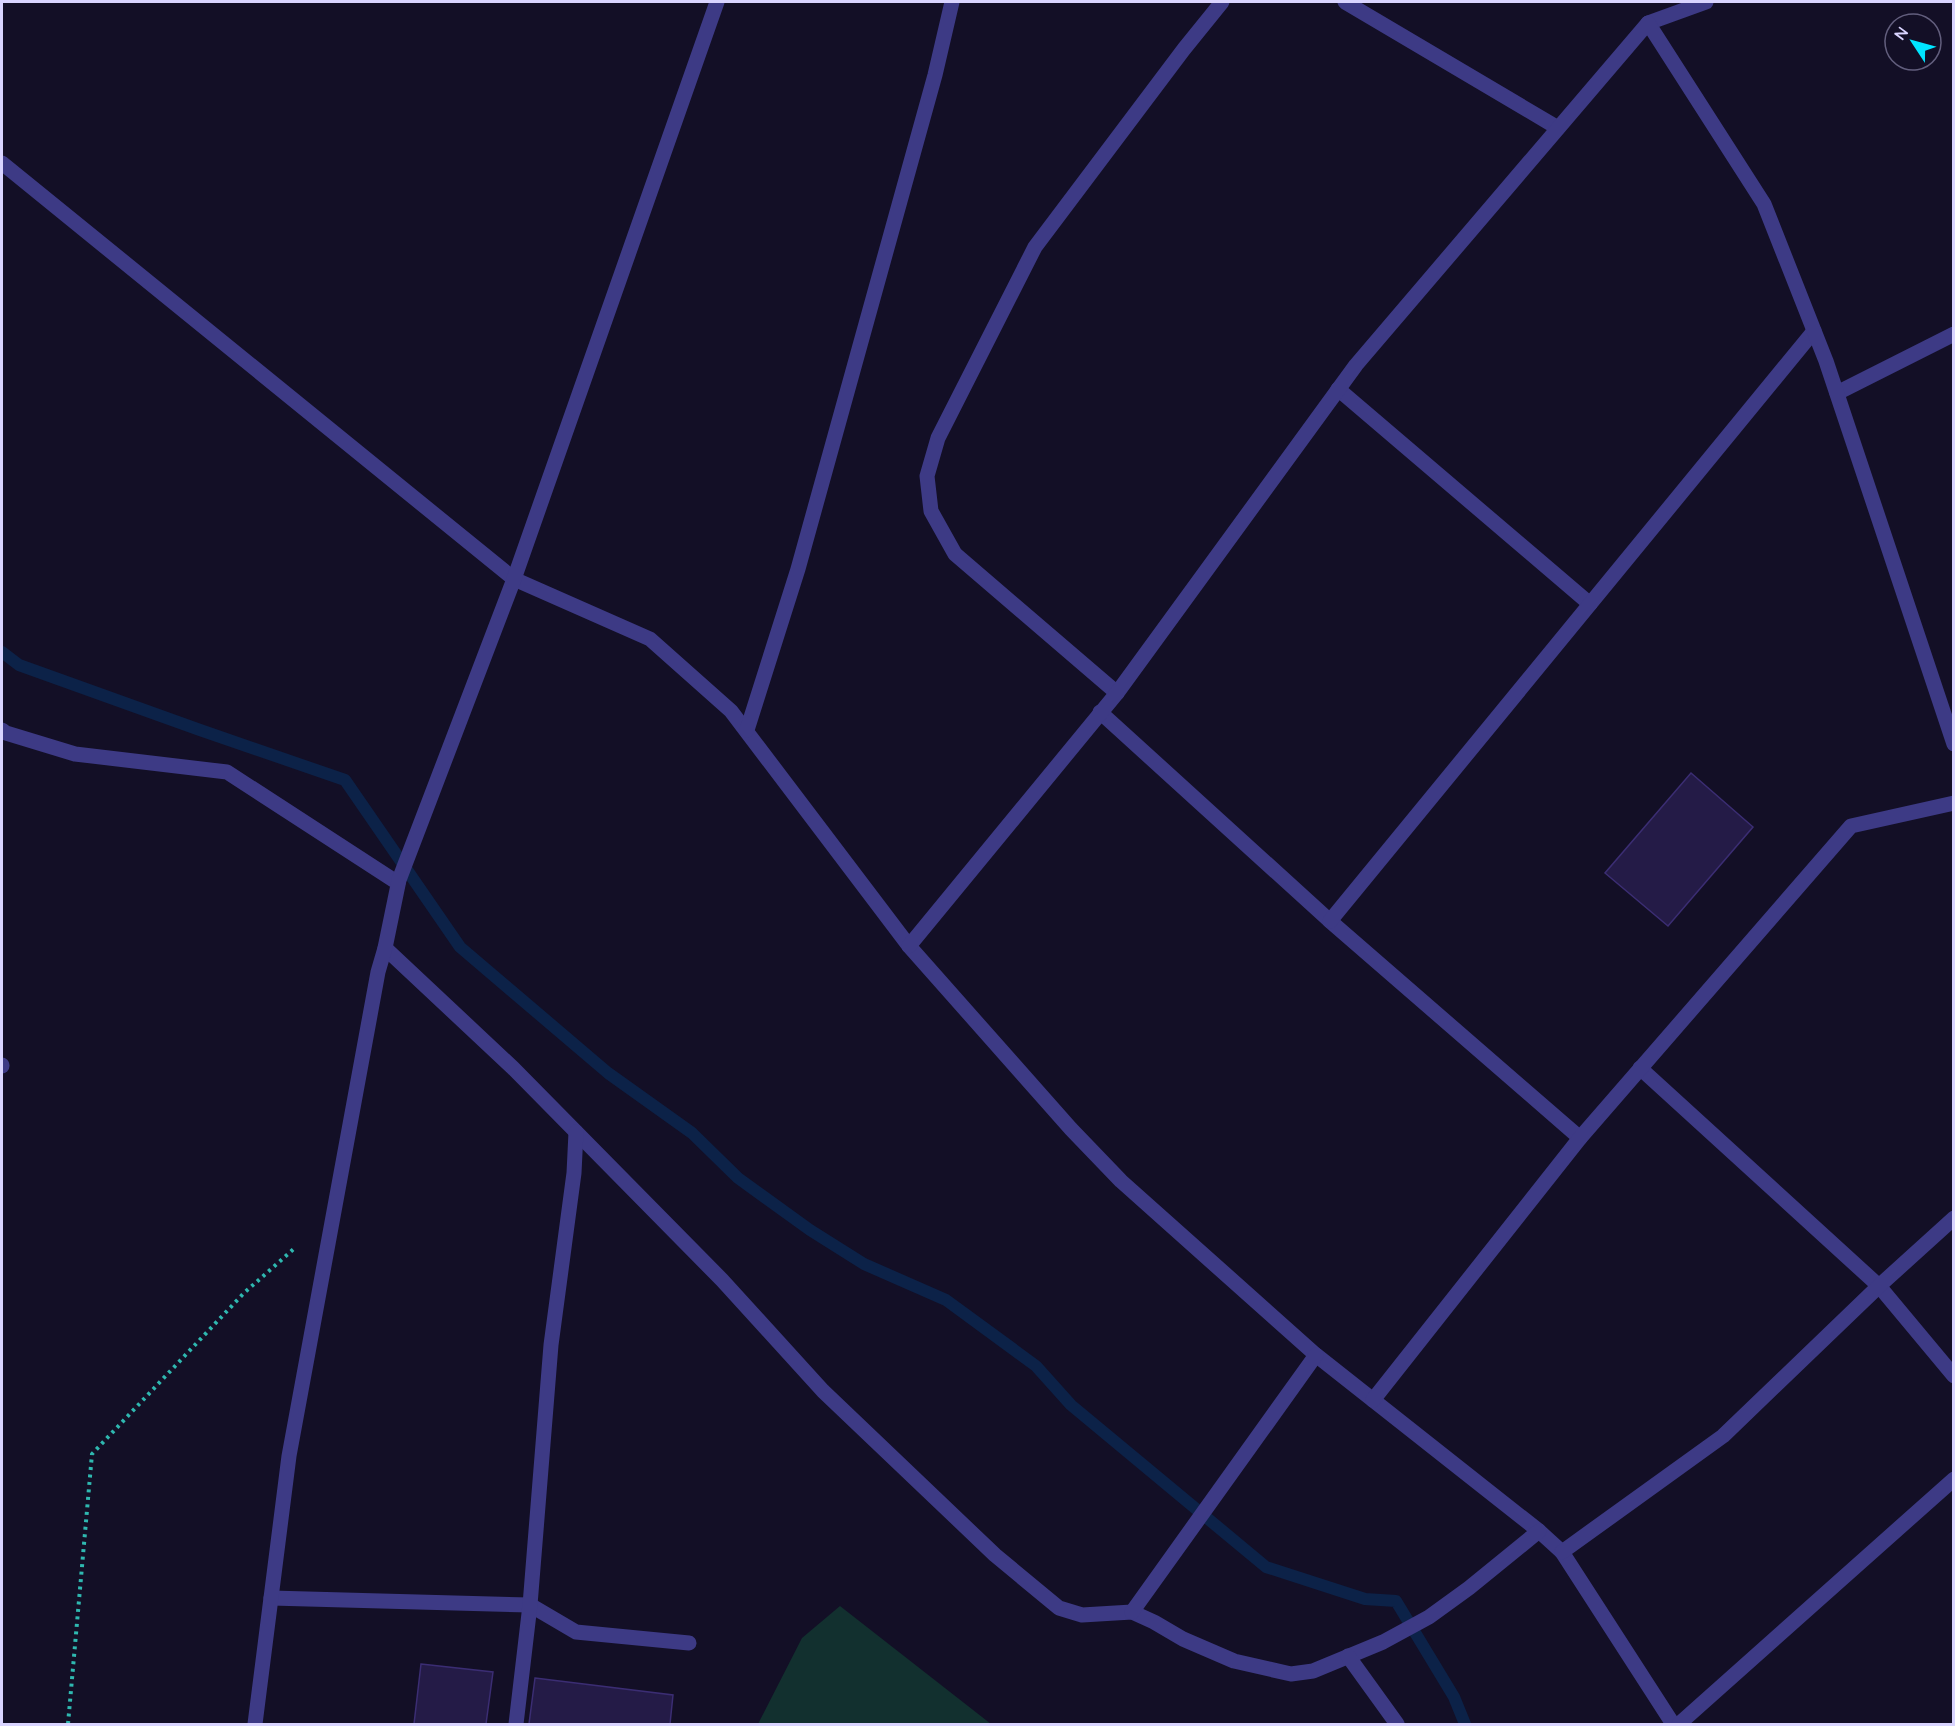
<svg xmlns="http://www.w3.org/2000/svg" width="1955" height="1726" font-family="Quicksand,sans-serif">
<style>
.green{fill:#12302f}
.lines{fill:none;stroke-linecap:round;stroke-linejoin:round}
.stream{stroke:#0c2248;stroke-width:12}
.building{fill:#241b47;stroke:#3b2d73;stroke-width:1.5}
.path{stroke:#2fb8b0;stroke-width:4;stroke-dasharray:3 4.5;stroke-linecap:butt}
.minor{stroke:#3d3a85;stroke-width:15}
</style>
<rect width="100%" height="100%" fill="#130f26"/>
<!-- green -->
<polygon class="green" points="840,1606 991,1724 992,1724 758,1724 802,1638"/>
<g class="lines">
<!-- stream -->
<polyline class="stream" points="2,652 19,665 200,730 345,780 460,947 608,1073 692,1133 738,1178 810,1230 864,1264 946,1300 1036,1366 1071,1405 1266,1567 1365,1599 1396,1601 1454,1697 1465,1724"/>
</g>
<!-- building -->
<g class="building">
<polygon points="1691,773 1753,827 1668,926 1605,873"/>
<polygon points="421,1664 493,1672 486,1724 414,1724"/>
<polygon points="535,1678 673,1695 670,1724 529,1724"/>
</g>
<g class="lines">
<!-- path -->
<polyline class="path" points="68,1724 92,1454 244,1293 296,1247"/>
<!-- minor -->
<g class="minor">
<polyline points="1345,2 1558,128"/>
<polyline points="1648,23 1706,2"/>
<polyline points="2,163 514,579 650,639 731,711 909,946 1071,1129 1121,1181 1316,1355 1539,1531 1562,1552 1673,1724"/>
<polyline points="1338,389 1590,604"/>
<polyline points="1837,393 1954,334"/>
<polyline points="1117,693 955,554 931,511 927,476 938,438 1035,247 1184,49 1222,2"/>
<polyline points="1100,712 1330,921 1580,1138"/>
<polyline points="2,730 6,733 75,754 227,772 398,883"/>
<polyline points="747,730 798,569 935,75 952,2"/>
<polyline points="1330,921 1814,331"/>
<polyline points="909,946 1117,693 1356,365 1648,23 1764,204 1826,361 1954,744"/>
<polyline points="385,948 513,1068 722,1280 823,1391 995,1555 1059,1608 1082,1615 1132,1612 1154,1622 1183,1639 1234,1661 1291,1674 1313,1671 1383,1642 1429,1617 1469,1588 1539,1531"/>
<polyline points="2,1065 2,1066"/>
<polyline points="1640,1068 1879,1286 1954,1376"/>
<polyline points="1373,1400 1580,1138 1851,826 1954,803"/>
<polyline points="1562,1552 1723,1436 1879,1286 1954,1218"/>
<polyline points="271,1598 530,1605 576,1632 689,1643"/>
<polyline points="1132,1612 1316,1355"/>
<polyline points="1348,1656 1397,1724"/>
<polyline points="255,1724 289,1456 378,972 385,948 399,880 514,579 717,2"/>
<polyline points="516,1724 530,1605 551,1345 574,1173 576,1132"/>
<polyline points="1679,1724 1954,1479"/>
</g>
</g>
<!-- border -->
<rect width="1955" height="1726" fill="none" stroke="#d9d4ff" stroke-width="6"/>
<!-- north arrow -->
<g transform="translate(1913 42) rotate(306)"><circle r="28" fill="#130f26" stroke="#625e7d" stroke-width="1.5"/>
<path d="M0-4.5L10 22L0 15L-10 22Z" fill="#00e5ff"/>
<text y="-9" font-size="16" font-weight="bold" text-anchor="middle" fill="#d9d4ff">N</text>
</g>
</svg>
